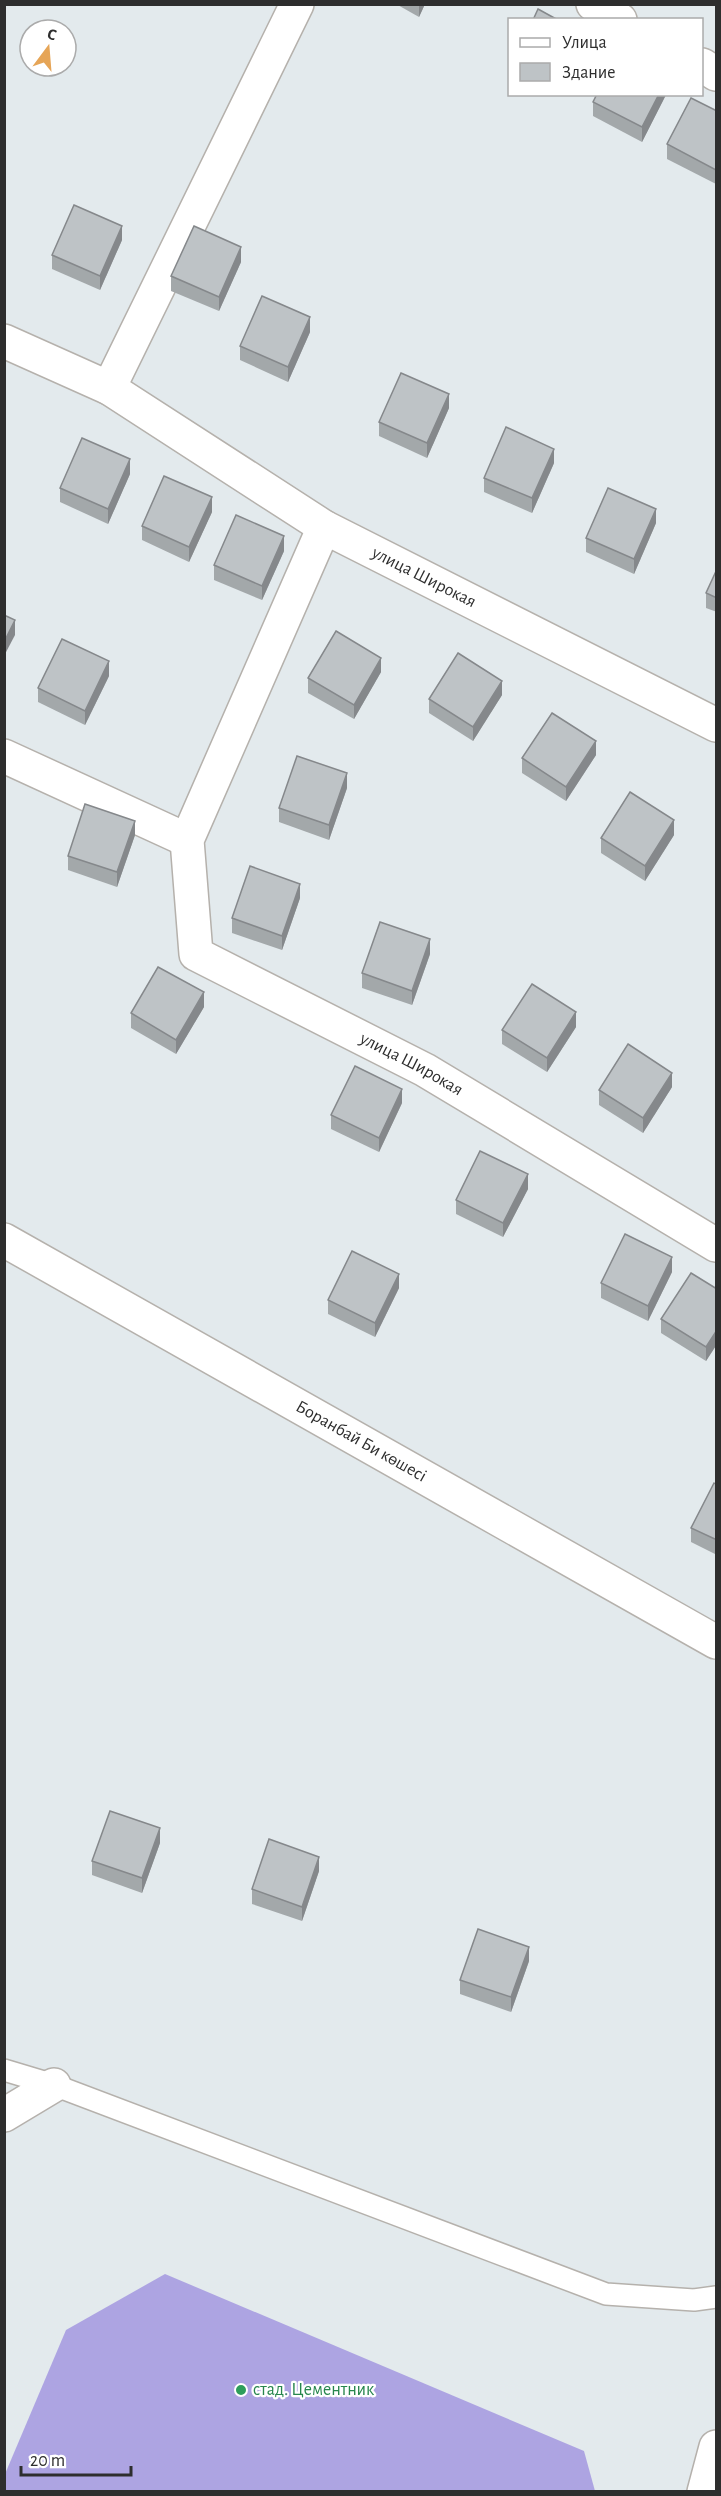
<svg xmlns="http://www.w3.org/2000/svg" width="721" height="2496" font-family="'Alegreya Sans',sans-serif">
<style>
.pitch{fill:#ada4e2}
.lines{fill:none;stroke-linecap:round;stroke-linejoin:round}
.lane-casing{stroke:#b5b1ac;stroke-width:24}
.street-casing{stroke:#b5b1ac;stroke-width:36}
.secondary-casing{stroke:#b5b1ac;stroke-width:36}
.lane{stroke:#fff;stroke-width:21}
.street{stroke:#fff;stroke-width:33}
.secondary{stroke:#fff;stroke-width:33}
.wall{fill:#a3a8aa}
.shaded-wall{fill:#85888b}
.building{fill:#bec3c6;stroke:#85888b;stroke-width:1.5}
.leisure-dot{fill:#2e9e5b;stroke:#fff;stroke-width:2}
.labels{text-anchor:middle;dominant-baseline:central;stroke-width:4.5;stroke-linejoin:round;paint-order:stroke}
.street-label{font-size:18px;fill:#2e2e2e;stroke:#fff}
.leisure-label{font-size:18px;fill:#27864d;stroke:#fff;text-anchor:start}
</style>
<rect width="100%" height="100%" fill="#e3eaed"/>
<!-- pitch -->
<polygon class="pitch" points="165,2274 584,2451 595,2491 5,2491 5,2474 66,2330"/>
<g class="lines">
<defs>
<polyline id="lane" points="4,2070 54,2085 606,2294 694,2300 716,2297"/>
<g id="street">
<polyline points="593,4 620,20"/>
<polyline points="702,65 716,74"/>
<path id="s1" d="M4,341L109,388L324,527L716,725"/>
<polyline points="109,388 297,4"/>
<path id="s2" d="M324,527L187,840L196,954L425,1070L716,1245"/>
<polyline points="4,756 187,840"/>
<polyline points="4,2115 54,2085"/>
</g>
<g id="secondary">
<path id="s3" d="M4,1240L716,1642"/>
<polyline points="704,2492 716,2447"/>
</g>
</defs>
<!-- lane casing -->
<use href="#lane" class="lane-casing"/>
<!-- street casing -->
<use href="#street" class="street-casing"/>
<!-- secondary casing -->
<use href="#secondary" class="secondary-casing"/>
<!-- lane -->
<use href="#lane" class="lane"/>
<!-- street -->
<use href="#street" class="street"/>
<!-- secondary -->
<use href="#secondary" class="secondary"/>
</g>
<!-- wall -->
<g class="wall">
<polygon points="396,4 425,4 419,17"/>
<polygon points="666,94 642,142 593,116 593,102"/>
<polygon points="717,111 717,183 716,184 667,159 667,144"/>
<polygon points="122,240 100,290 52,269 52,255"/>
<polygon points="241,262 219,311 171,291 171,276"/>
<polygon points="310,332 288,382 240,360 240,346"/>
<polygon points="449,408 427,458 379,436 379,422"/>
<polygon points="554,463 532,513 484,492 484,478"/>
<polygon points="130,474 108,524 60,502 60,488"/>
<polygon points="212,512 189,562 142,540 142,526"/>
<polygon points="656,523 634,574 586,552 586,538"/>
<polygon points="284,551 262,600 214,580 214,565"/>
<polygon points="717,569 717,612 706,608 706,593"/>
<polygon points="381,672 354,719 308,693 308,678"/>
<polygon points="109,676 85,725 38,702 38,688"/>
<polygon points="502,695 473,741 429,713 429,699"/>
<polygon points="596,755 566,801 522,773 522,758"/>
<polygon points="347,788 329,840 279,822 279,808"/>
<polygon points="135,835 117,887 68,870 68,856"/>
<polygon points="674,835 645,881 601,853 601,838"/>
<polygon points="300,898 282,950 232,933 232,918"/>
<polygon points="430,954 412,1005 362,988 362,973"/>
<polygon points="204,1007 176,1054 131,1028 131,1013"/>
<polygon points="576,1027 547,1072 502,1044 502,1030"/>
<polygon points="672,1087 643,1133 599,1105 599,1090"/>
<polygon points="402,1103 379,1152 331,1129 331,1115"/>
<polygon points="528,1189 503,1237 456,1214 456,1200"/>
<polygon points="672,1272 648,1321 601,1298 601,1283"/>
<polygon points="399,1288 375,1337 328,1314 328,1300"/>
<polygon points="717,1289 717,1344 706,1361 661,1333 661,1319"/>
<polygon points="717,1485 717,1555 691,1542 691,1528"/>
<polygon points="160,1843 142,1893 92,1875 92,1861"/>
<polygon points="319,1871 302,1921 252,1904 252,1889"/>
<polygon points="529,1961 511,2012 460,1994 460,1980"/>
</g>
<!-- shaded-wall -->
<g class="shaded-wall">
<polygon points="419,4 425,4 419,17"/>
<polygon points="659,94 666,94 666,95 642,142 642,127"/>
<polygon points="122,226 122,240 100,290 100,276"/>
<polygon points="241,247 241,262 219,311 219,297"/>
<polygon points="310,317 310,332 288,382 288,367"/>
<polygon points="449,394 449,408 427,458 427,443"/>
<polygon points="554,449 554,463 532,513 532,498"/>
<polygon points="130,459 130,474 108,524 108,509"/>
<polygon points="212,497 212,512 189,562 189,547"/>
<polygon points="656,509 656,523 634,574 634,559"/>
<polygon points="284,536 284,551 262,600 262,586"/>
<polygon points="15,620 15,635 4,656 4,642"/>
<polygon points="381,658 381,672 354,719 354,705"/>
<polygon points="109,661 109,676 85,725 85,711"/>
<polygon points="502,681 502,695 473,741 473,727"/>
<polygon points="596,741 596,755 566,801 566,787"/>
<polygon points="347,773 347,788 329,840 329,825"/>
<polygon points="674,820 674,835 645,881 645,866"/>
<polygon points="135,821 135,835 117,887 117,872"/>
<polygon points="300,884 300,898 282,950 282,936"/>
<polygon points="430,939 430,954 412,1005 412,991"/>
<polygon points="204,992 204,1007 176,1054 176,1040"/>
<polygon points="576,1012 576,1027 547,1072 547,1058"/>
<polygon points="672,1073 672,1087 643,1133 643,1118"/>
<polygon points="402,1089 402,1103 379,1152 379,1138"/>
<polygon points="528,1174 528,1189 503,1237 503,1223"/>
<polygon points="672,1257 672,1272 648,1321 648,1306"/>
<polygon points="399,1274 399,1288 375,1337 375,1323"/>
<polygon points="717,1330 717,1344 706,1361 706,1347"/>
<polygon points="160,1828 160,1843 142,1893 142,1878"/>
<polygon points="319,1857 319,1871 302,1921 302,1907"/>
<polygon points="529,1947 529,1961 511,2012 511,1997"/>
</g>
<!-- building -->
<g class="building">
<polygon points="538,9 558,20 533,20"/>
<polygon points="597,94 659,94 642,127 593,102"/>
<polygon points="691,98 717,111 716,170 667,144"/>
<polygon points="74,205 122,226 100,276 52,255"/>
<polygon points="194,226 241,247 219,297 171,276"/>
<polygon points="262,296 310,317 288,367 240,346"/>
<polygon points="401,373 449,394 427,443 379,422"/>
<polygon points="506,427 554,449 532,498 484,478"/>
<polygon points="82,438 130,459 108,509 60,488"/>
<polygon points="164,476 212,497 189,547 142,526"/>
<polygon points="608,488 656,509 634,559 586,538"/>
<polygon points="236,515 284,536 262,586 214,565"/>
<polygon points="717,569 717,598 706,593"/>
<polygon points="4,615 15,620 4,642"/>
<polygon points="336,631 381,658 354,705 308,678"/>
<polygon points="62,639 109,661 85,711 38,688"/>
<polygon points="458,653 502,681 473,727 429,699"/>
<polygon points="552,713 596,741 566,787 522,758"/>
<polygon points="297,756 347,773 329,825 279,808"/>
<polygon points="630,792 674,820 645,866 601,838"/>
<polygon points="85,804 135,821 117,872 68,856"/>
<polygon points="250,866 300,884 282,936 232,918"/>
<polygon points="380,922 430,939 412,991 362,973"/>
<polygon points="158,967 204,992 176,1040 131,1013"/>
<polygon points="532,984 576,1012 547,1058 502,1030"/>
<polygon points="628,1044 672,1073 643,1118 599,1090"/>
<polygon points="355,1066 402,1089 379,1138 331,1115"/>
<polygon points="480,1151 528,1174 503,1223 456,1200"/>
<polygon points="625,1234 672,1257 648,1306 601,1283"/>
<polygon points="352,1251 399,1274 375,1323 328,1300"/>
<polygon points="691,1273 717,1289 717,1330 706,1347 661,1319"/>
<polygon points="714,1483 717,1485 717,1540 691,1528"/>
<polygon points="110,1811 160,1828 142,1878 92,1861"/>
<polygon points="269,1839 319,1857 302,1907 252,1889"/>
<polygon points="478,1929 529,1947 511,1997 460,1980"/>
</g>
<!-- markers -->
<circle class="leisure-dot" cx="241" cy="2390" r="6"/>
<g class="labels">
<!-- street labels -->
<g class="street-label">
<text stroke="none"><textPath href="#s1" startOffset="483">улица Широкая</textPath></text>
<text stroke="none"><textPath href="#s2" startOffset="698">улица Широкая</textPath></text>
<text stroke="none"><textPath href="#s3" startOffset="410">Боранбай Би көшесі</textPath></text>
</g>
<!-- leisure labels -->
<g class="leisure-label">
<text x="253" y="2390">стад. Цементник</text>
</g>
</g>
<!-- border -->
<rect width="721" height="2496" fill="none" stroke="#2e2e2e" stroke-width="12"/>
<!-- legend -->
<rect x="508" y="18" width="195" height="78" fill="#ffffff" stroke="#ababab" stroke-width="1.5"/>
<rect x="520" y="38" width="30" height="9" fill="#ffffff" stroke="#ababab" stroke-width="1.5"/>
<text x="562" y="48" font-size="18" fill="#2e2e2e">Улица</text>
<rect x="520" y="63" width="30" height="18" fill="#bec3c6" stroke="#ababab" stroke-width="1.5"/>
<text x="562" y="78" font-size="18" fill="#2e2e2e">Здание</text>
<!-- north arrow -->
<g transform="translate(48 48) rotate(16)"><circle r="28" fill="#ffffff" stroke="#ababab" stroke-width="1.5"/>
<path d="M0-4.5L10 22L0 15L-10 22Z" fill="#e6a557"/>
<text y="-9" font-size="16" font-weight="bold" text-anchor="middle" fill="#2e2e2e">С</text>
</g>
<!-- scale -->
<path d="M21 2466v9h110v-9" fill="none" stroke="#2e2e2e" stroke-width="3"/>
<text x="30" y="2466" font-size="18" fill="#2e2e2e" stroke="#ffffff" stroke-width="4.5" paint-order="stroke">20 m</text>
</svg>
